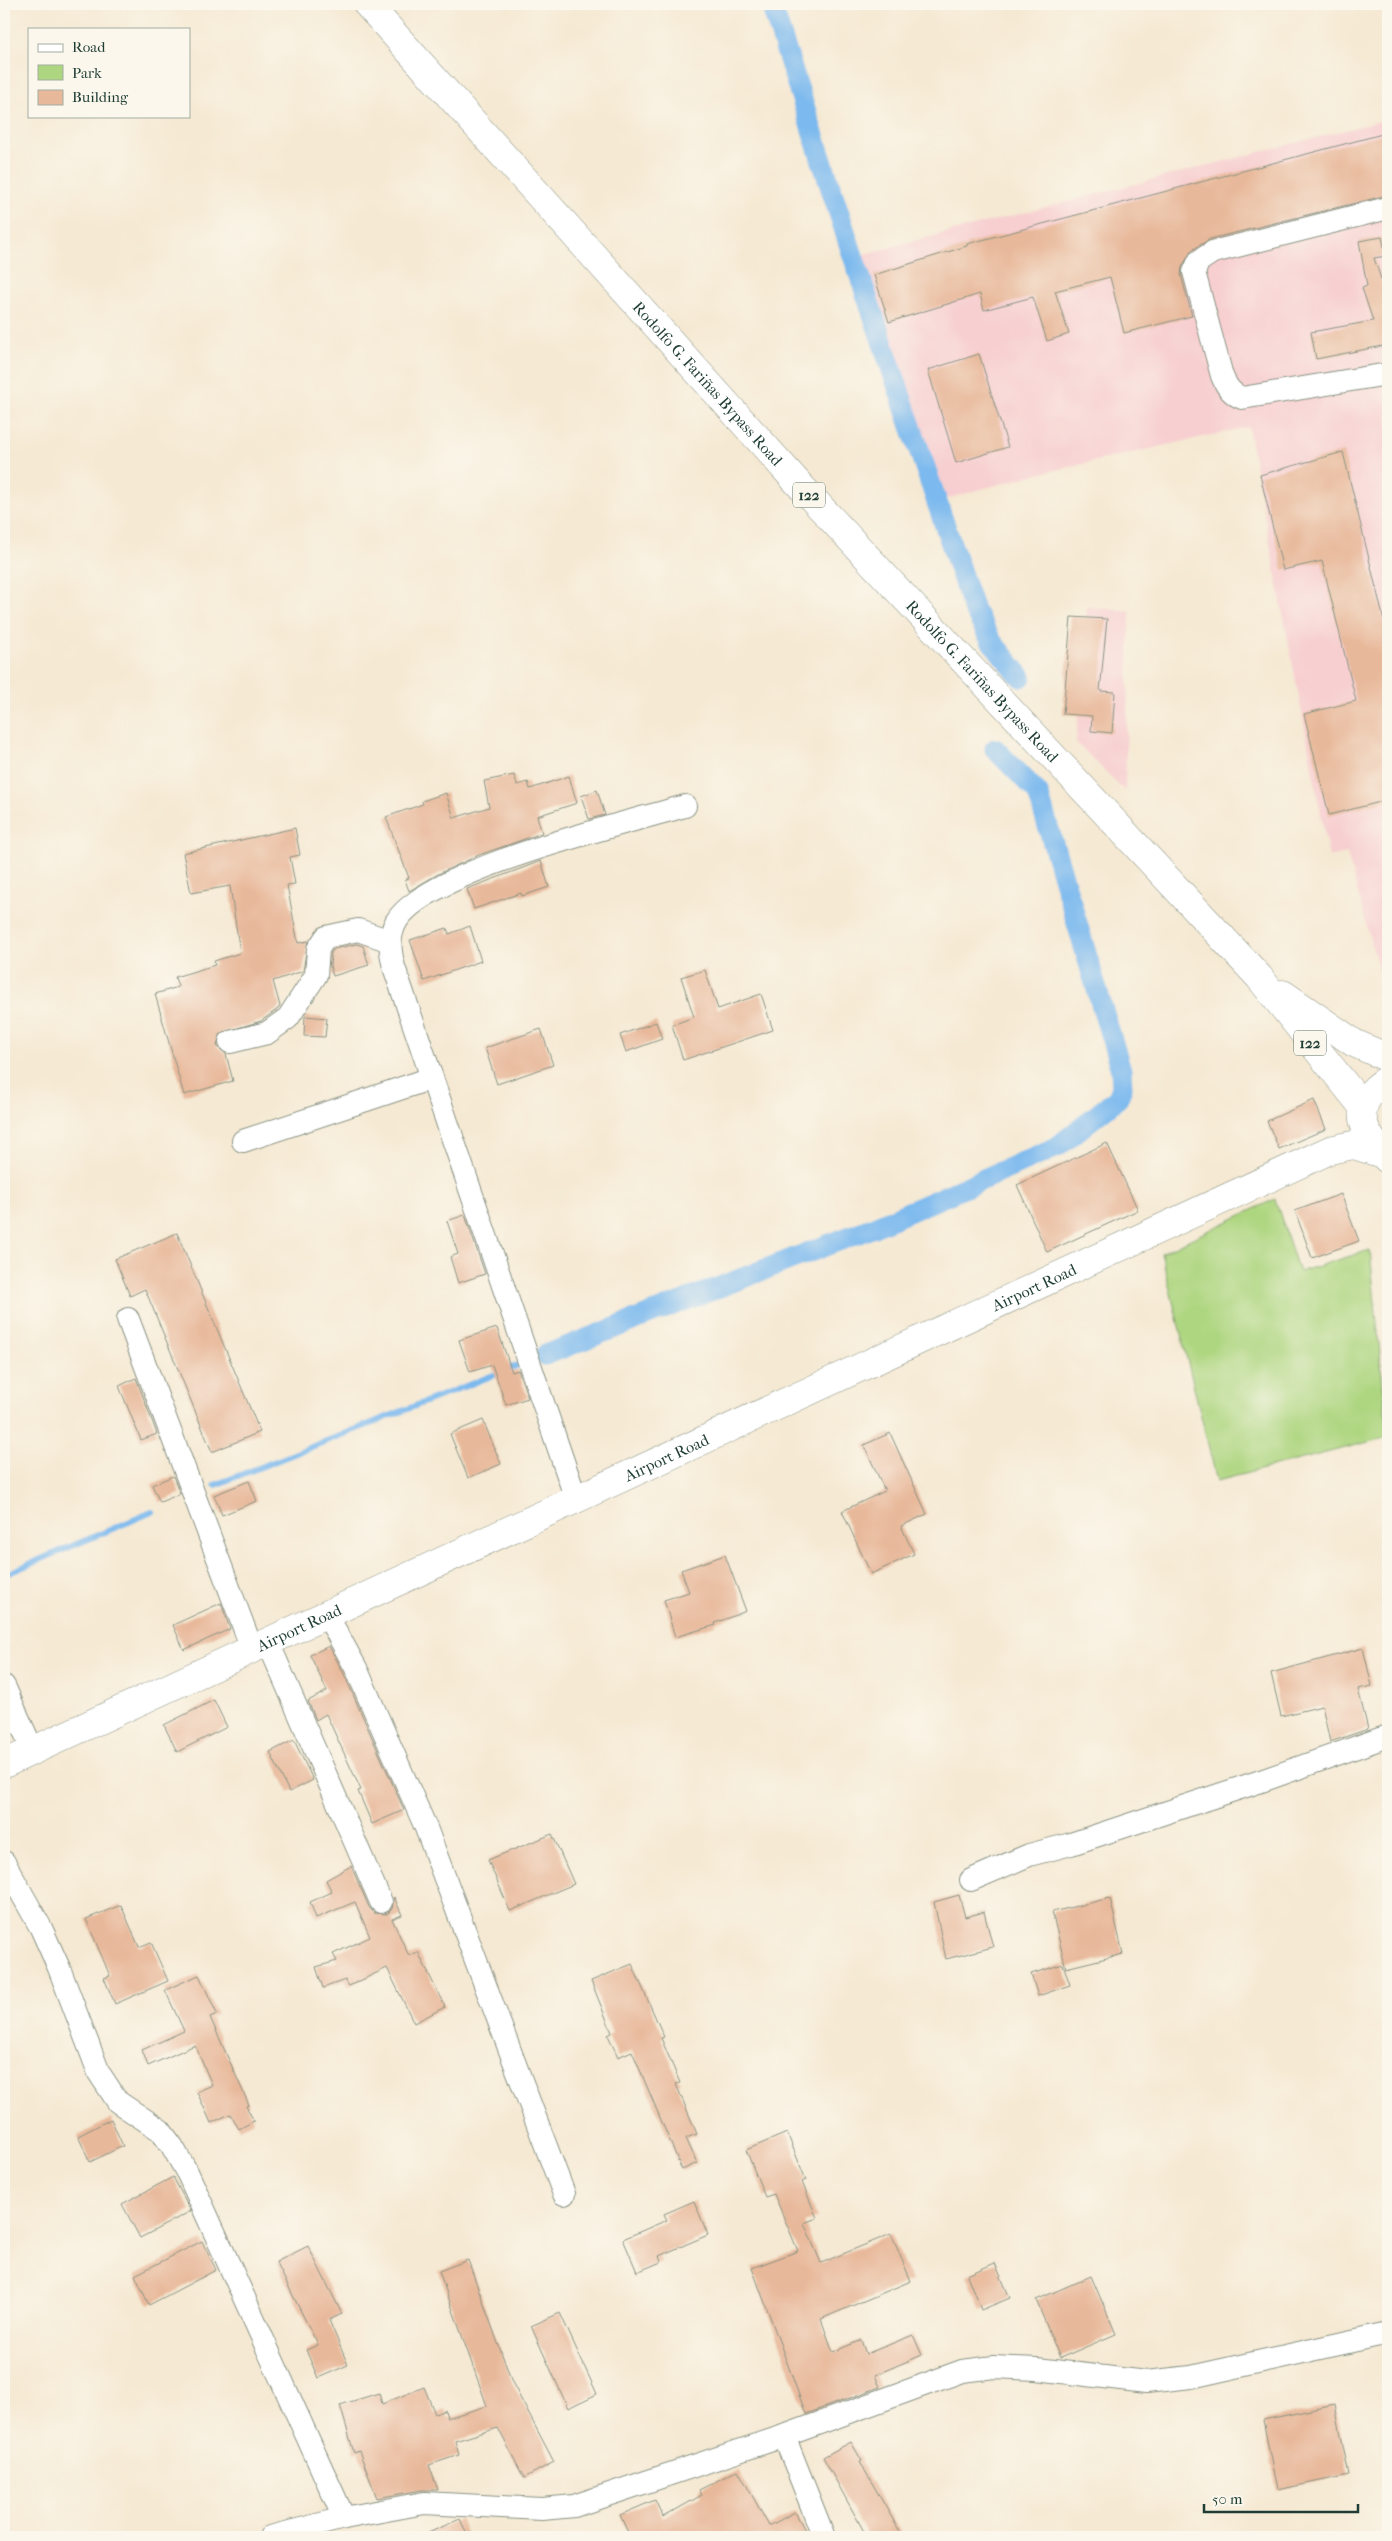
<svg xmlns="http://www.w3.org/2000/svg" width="1392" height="2541" font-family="'IM FELL French Canon',serif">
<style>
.built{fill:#f7cfd0}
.green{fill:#aed680;stroke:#668a5a}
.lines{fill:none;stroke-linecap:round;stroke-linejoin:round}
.stream{stroke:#7cb9ee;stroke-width:6}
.canal{stroke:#7cb9ee;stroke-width:21}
.building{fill:#e8b89a}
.minor-casing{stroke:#8a9384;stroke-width:24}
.major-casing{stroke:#8a9384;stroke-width:29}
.minor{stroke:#fff;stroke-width:22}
.major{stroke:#fff;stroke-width:28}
.labels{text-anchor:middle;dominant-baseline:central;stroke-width:4.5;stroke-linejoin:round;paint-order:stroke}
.shield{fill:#fbf7ec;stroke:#61756b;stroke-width:1}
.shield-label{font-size:15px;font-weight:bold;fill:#1f3d34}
.street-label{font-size:16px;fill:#1f3d34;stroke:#fbf7ec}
</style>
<rect width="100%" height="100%" fill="#fbf7ec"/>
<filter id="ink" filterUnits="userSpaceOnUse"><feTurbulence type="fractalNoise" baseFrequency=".02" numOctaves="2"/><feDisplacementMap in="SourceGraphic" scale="10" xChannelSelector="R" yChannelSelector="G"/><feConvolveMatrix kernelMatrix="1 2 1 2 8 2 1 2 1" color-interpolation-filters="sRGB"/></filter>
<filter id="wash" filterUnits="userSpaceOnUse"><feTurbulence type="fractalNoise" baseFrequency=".0096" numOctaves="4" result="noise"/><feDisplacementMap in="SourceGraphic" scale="20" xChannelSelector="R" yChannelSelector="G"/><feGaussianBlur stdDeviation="1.12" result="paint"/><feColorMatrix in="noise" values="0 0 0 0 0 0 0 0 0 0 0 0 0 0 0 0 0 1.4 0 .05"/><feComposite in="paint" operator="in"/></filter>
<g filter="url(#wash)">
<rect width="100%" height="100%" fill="#f5e9d3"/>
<!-- built -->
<g class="built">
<polygon points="1388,119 1388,1005 1347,853 1329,857 1248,427 1033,475 939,501 856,256"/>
<polygon points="1087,607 1130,611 1125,791 1076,742"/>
</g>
<!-- green -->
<polygon class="green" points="1275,1199 1299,1272 1370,1250 1388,1437 1217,1481 1161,1253"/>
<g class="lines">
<!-- stream -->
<g class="stream">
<polyline points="215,1485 524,1363"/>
<polyline points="4,1575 152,1512"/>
</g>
<!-- canal -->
<g class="canal">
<polyline points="771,4 851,250 973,608 992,642 1021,677"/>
<polyline points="545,1355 874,1227 1057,1147 1118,1098 1122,1087 1121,1070 1038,793 995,749"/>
</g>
</g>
<g id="blocks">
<!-- building -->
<g class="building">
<polygon points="1386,133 1388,144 1388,195 1210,239 1192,250 1182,267 1181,275 1192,316 1124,333 1110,277 1055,291 1069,334 1047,341 1033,297 984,310 980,294 889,322 874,275 967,246 967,244"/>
<polygon points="1382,237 1386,256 1374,258 1388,300 1388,357 1386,358 1382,346 1316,359 1311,332 1373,321 1362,288 1367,286 1359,241"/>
<polygon points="979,354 1008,447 956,463 928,370"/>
<polygon points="1343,452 1388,637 1388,800 1329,815 1304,714 1356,701 1322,561 1283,570 1260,475"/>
<polygon points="1071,617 1107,619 1100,691 1115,692 1112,733 1091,731 1092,716 1063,714"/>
<polygon points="514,775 517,785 528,782 530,789 569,776 577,803 537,816 542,833 479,855 440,873 409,891 405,880 409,878 386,817 423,804 422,801 446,793 454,818 489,807 484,781"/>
<polygon points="597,790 605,815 589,819 581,796"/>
<polygon points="295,828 300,855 290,857 295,884 287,885 298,943 308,941 303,971 273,981 280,1006 278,1009 261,1021 221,1033 217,1046 226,1054 233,1081 184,1095 155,994 178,987 175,977 215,965 214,961 240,953 230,886 191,893 183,853"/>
<polygon points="541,861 549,887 522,896 521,893 474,909 467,889"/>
<polygon points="470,926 481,961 424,981 410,940 447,928 449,934"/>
<polygon points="357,944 363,946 369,965 333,976 330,966 331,953 334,949"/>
<polygon points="705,970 718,1009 761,994 773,1030 683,1060 672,1025 694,1017 681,977"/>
<polygon points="305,1016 327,1018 325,1037 304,1036"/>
<polygon points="656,1022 662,1039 626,1052 620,1035"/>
<polygon points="541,1029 553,1065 497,1084 485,1048"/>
<polygon points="1314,1100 1326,1129 1279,1149 1267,1121"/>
<polygon points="1107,1143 1138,1210 1047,1252 1017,1185"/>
<polygon points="1341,1194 1359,1241 1312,1258 1295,1211"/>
<polygon points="465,1215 485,1274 458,1283 450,1257 458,1254 447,1221"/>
<polygon points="177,1233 260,1432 212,1452 145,1289 130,1296 115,1259"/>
<polygon points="497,1328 512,1372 518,1370 528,1398 506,1405 492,1365 470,1372 459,1340"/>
<polygon points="136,1378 157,1434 141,1440 119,1386"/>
<polygon points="483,1420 501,1464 468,1478 450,1434"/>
<polygon points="890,1433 927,1514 901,1526 914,1554 871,1574 842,1511 885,1491 864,1445"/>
<polygon points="173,1476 180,1494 160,1502 152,1485"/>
<polygon points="249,1481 257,1501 222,1515 214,1495"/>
<polygon points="725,1555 746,1611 715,1623 716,1625 675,1637 664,1600 689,1592 681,1570"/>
<polygon points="221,1603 230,1629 184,1650 173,1625"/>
<polygon points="329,1646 344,1674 404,1810 372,1824 358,1791 361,1790 326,1714 316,1720 308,1701 327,1691 310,1655"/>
<polygon points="1363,1648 1372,1686 1358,1689 1368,1729 1330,1742 1322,1706 1281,1716 1271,1673"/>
<polygon points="214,1700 227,1727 177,1752 164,1725"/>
<polygon points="294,1740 313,1780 289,1792 270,1752"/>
<polygon points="552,1834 574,1884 510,1911 488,1860"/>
<polygon points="351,1866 369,1907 374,1913 387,1914 392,1909 394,1897 402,1915 392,1919 409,1956 418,1952 445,2007 414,2023 387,1968 349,1986 345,1980 323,1988 316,1967 337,1961 333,1954 370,1937 355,1902 316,1918 310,1902 332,1892 326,1880"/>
<polygon points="959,1895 965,1917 984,1912 993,1947 946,1959 934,1902"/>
<polygon points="1110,1898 1123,1954 1066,1968 1052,1912"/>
<polygon points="121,1905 139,1947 151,1942 168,1981 115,2004 104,1978 110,1976 86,1919"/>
<polygon points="632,1964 664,2037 661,2038 680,2083 676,2084 697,2134 686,2138 697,2163 682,2170 632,2051 618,2057 608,2035 612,2033 591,1981"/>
<polygon points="1063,1964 1070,1985 1038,1996 1031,1974"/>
<polygon points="199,1975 217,2014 210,2017 249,2105 246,2106 254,2121 239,2129 230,2114 211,2123 197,2092 212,2085 195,2045 148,2066 142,2050 184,2031 165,1990"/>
<polygon points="111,2119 123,2146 90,2162 78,2136"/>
<polygon points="787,2133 806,2180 802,2182 817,2218 804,2223 821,2263 891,2234 911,2281 821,2319 833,2352 861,2340 866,2354 913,2335 922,2355 875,2375 880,2387 806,2414 752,2268 798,2251 774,2194 765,2197 746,2150"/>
<polygon points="173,2177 191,2211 140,2238 122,2204"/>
<polygon points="694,2201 708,2235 659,2256 661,2262 637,2272 623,2239 667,2220 664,2214"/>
<polygon points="202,2241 216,2270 149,2305 135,2275"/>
<polygon points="308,2246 342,2314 329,2320 348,2365 318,2378 306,2350 318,2345 276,2262"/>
<polygon points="468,2260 512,2382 554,2462 524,2478 498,2428 455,2441 459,2455 429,2465 438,2490 422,2490 377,2498 359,2451 354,2453 340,2405 379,2393 382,2404 424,2387 435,2414 445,2410 447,2418 487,2406 439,2271"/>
<polygon points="995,2263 1010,2298 981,2310 967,2275"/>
<polygon points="1091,2276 1116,2334 1060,2358 1036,2300"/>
<polygon points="560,2313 597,2394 568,2408 531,2326"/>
<polygon points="1335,2405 1349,2475 1277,2490 1263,2420"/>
<polygon points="851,2442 862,2461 860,2462 903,2537 867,2537 823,2457"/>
<polygon points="738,2470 769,2526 795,2512 809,2537 630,2537 620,2515 655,2500 663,2517 702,2495 699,2490"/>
<polygon points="460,2519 468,2537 419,2537"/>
</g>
</g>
</g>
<g filter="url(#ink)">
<use href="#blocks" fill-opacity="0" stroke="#8a9384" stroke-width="1"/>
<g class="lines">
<defs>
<g id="minor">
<path d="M1388,208L1213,252L1199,261L1194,272L1222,376C1226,386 1231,394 1242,398L1388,374"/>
<polyline points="230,1042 267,1033 288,1018 316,975 318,949 326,937 358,930 390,941"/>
<polyline points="243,1141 432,1078"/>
<polyline points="128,1319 252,1649"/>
<path d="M576,1499L394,967C390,951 388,937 396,922C426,870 623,824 685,806"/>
<polyline points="327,1615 356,1668 426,1828 564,2194"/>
<polyline points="268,1642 381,1902"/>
<polyline points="4,1686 33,1751"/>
<polyline points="4,1862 41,1928 59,1968 99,2073 118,2102 160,2130 172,2146 188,2174 344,2518"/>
<polyline points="971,1880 1029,1855 1071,1844 1264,1780 1388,1736"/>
<polyline points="784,2436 824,2537"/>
<polyline points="270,2537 344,2518 424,2503 542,2509 574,2506 784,2436 962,2371 994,2367 1037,2369 1146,2382 1191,2377 1388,2333"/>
</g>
<g id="major">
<path id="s1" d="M367,4L796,481L1259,977L1363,1107"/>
<polyline points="1283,994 1354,1043 1388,1058"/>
<path d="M1387,1159C1361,1130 1348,1104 1388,1079"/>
<path id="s2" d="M4,1764L1330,1150L1353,1145L1382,1154"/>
</g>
</defs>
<!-- minor casing -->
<use href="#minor" class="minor-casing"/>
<!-- major casing -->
<use href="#major" class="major-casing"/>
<!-- minor -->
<use href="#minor" class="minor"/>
<!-- major -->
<use href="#major" class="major"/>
</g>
</g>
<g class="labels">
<!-- shield labels -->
<g class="shield">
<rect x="793" y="482.5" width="32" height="25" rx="4"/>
<rect x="1294" y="1030.5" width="32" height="25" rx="4"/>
</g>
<g class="shield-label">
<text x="809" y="495">122</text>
<text x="1310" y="1043">122</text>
</g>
<!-- street labels -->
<g class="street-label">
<text stroke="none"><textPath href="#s1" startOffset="510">Rodolfo G. Fariñas Bypass Road</textPath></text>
<text stroke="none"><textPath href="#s1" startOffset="915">Rodolfo G. Fariñas Bypass Road</textPath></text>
<text stroke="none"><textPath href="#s2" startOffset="1135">Airport Road</textPath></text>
<text stroke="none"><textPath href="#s2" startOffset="730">Airport Road</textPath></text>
<text stroke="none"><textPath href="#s2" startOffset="325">Airport Road</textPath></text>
</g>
</g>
<!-- margin -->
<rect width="1392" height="2541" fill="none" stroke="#fbf7ec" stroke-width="20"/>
<!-- legend -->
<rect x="28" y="28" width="162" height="90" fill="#fbf7ec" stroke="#a3ada2"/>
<rect x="38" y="44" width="25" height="8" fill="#ffffff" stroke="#a3ada2"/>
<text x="72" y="52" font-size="15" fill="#1f3d34">Road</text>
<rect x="38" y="65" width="25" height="15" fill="#aed680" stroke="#a3ada2"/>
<text x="72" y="78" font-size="15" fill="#1f3d34">Park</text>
<rect x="38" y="90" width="25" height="15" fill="#e8b89a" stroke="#a3ada2"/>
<text x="72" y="102" font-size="15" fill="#1f3d34">Building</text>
<!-- scale -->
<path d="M1204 2504v8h154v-8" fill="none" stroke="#1f3d34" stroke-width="2.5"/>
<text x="1212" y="2504" font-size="15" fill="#1f3d34" stroke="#fbf7ec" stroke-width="4" paint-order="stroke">50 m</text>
</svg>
